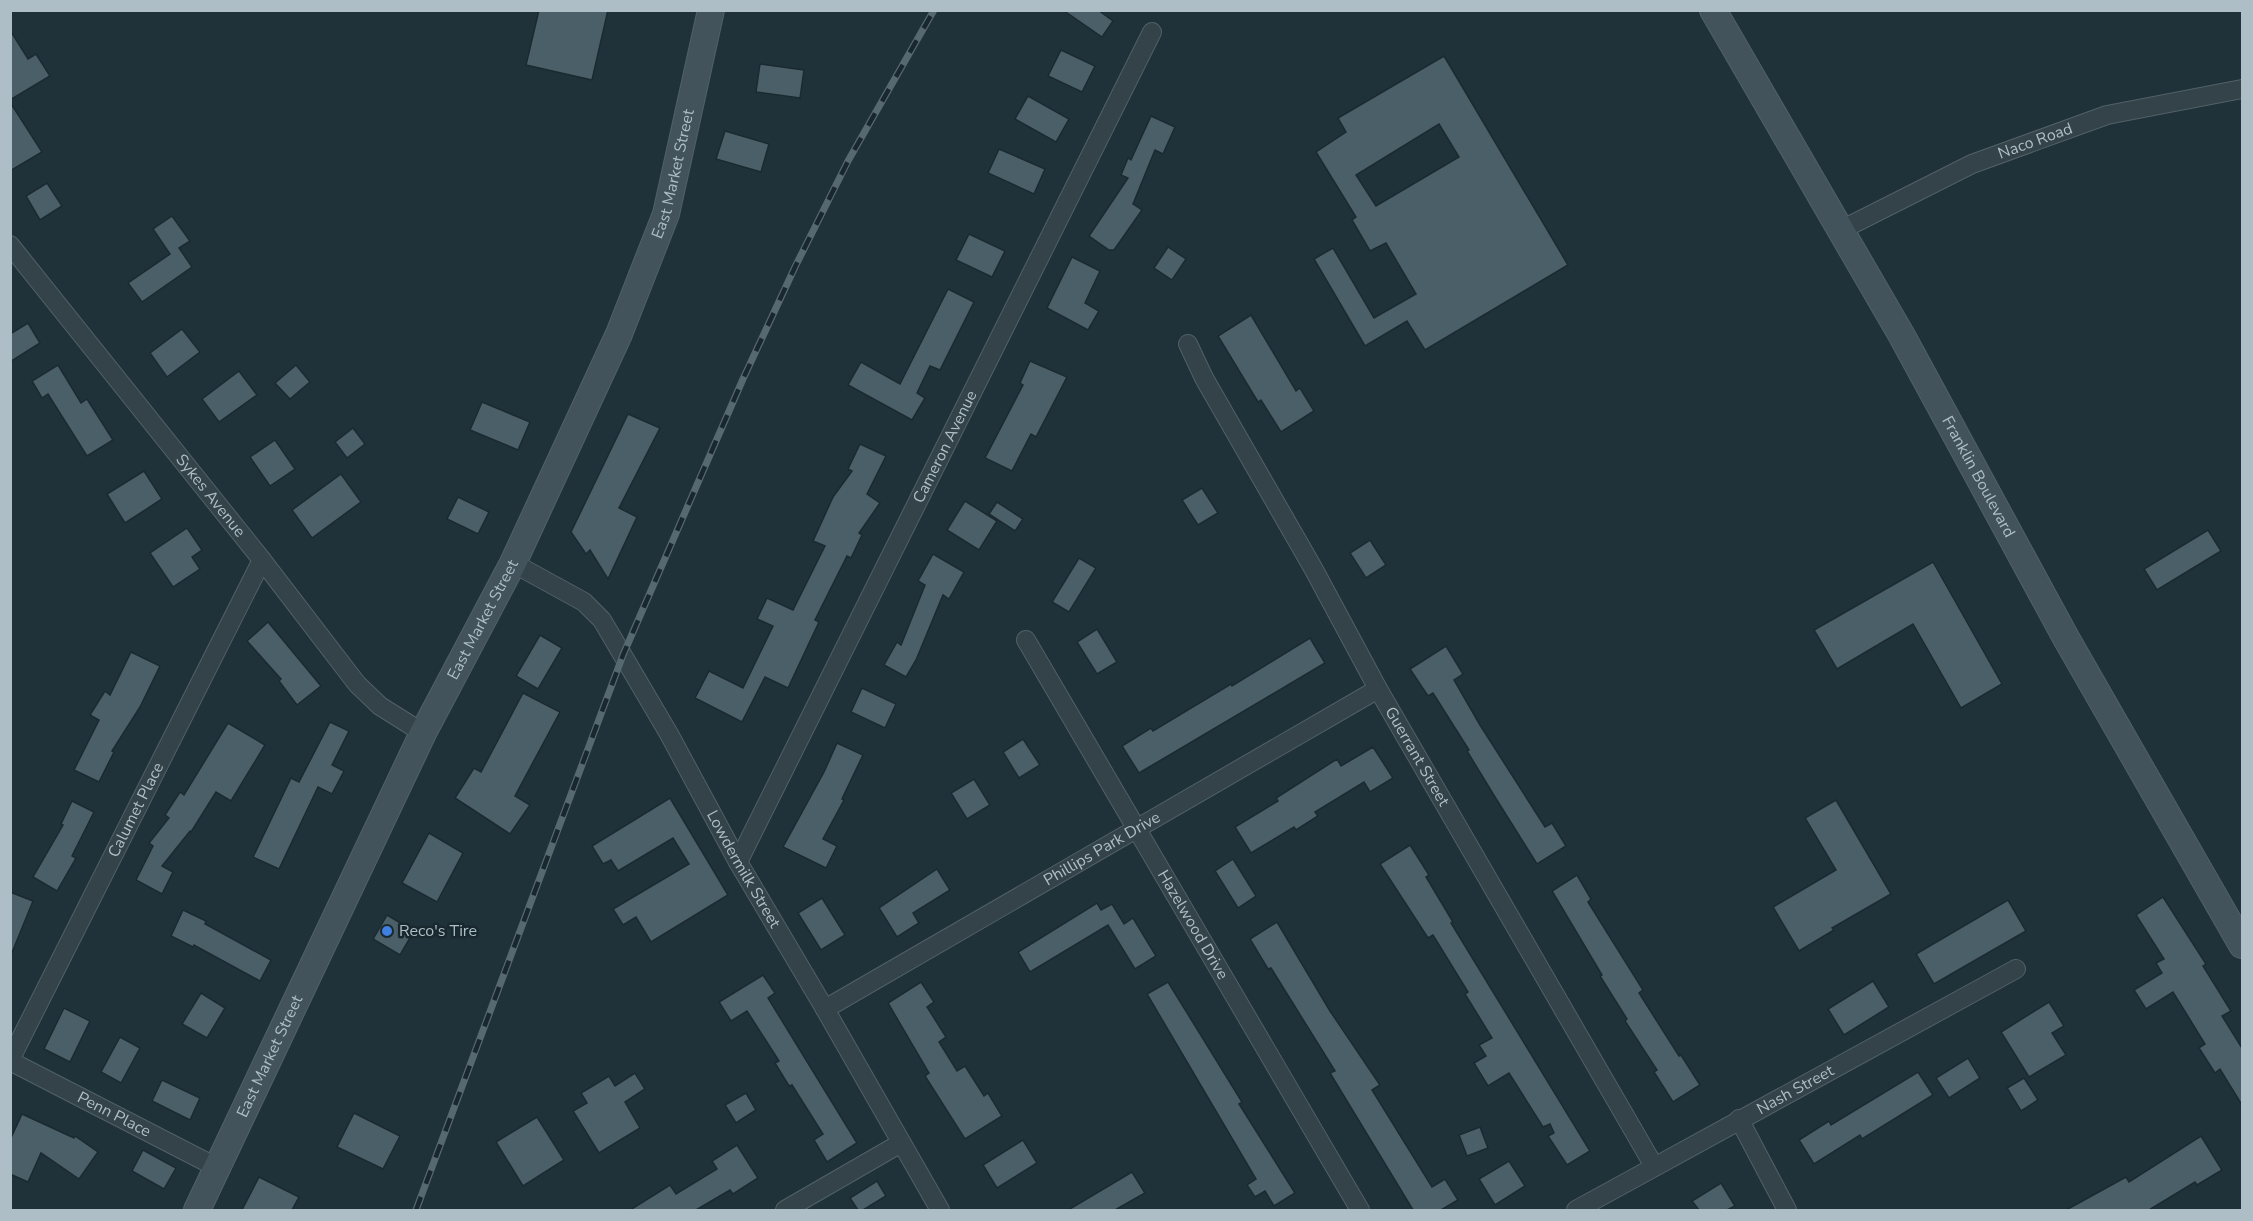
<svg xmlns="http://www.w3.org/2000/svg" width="2253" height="1221" font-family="'Nunito Sans',sans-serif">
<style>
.building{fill:#4b5f68;stroke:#1b2a30;stroke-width:1.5;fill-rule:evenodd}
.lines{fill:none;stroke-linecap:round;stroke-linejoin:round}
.street-casing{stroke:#516167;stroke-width:20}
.secondary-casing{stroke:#516167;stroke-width:28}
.street{stroke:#344349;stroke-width:18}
.secondary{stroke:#42535c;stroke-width:26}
.rail-casing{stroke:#566870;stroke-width:7}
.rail{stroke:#19282e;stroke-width:4.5;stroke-dasharray:14;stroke-linecap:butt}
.shop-dot{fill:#3f7fe0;stroke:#19282e;stroke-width:2}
.labels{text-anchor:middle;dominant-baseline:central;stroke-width:5;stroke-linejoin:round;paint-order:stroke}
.street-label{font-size:16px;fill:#aebec6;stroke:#19282e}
.poi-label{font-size:16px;fill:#aebec6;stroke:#19282e;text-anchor:start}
</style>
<rect width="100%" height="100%" fill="#203239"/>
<!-- building -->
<g class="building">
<polygon points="539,10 608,10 592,80 526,65"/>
<polygon points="1063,10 1098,10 1113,21 1102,37"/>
<polygon points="10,30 28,59 36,54 50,76 10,100"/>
<polygon points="1061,50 1095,66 1082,92 1048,76"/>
<path d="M1444,56L1568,265L1425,350L1407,321L1365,346L1314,259L1333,248L1374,318L1416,294L1386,243L1370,251L1352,220L1356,217L1316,152L1346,132L1338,118ZM1439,124L1459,157L1376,206L1356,175Z"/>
<polygon points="760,64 804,70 800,98 756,92"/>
<polygon points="1028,96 1069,119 1056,142 1015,119"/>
<polygon points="10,102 42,152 10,171"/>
<polygon points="1151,116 1175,127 1163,154 1155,150 1133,204 1142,210 1114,250 1109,250 1089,236 1128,178 1121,175 1128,158 1131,160"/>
<polygon points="725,131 769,144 761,172 716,159"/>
<polygon points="999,149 1045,169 1034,194 988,173"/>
<polygon points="47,183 62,206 40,220 26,196"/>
<polygon points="172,216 190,241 179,248 192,267 142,302 128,283 170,254 153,229"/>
<polygon points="969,234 1005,251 992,277 956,260"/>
<polygon points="1168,247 1186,259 1172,280 1154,268"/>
<polygon points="1072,257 1100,271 1085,303 1099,311 1088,330 1047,308"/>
<polygon points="948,289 974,302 940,370 930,366 917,393 925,398 912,420 848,385 861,362 900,384"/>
<polygon points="1251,315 1296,391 1300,388 1314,411 1281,432 1261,400 1258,402 1218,336"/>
<polygon points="28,323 40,343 10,362 10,334"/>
<polygon points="182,329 200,352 167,377 150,353"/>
<polygon points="1030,361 1067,377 1036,437 1031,434 1012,471 985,458 1023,385 1020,383"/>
<polygon points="58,365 81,403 87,399 113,440 87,456 48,394 42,398 32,381"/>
<polygon points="296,365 310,382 290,399 275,383"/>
<polygon points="239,371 257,395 219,422 202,399"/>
<polygon points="482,402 530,422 518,450 470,430"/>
<polygon points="628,414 660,428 619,508 637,517 608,579 590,550 586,554 571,532"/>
<polygon points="353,428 365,444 347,458 335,442"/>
<polygon points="275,440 295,469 270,486 250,457"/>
<polygon points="860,444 886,456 867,494 880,503 859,533 862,535 851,558 847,556 815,620 819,622 788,688 765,677 742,722 695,698 709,671 743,688 773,626 757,619 767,598 793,610 825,546 813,541 833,497 852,471 848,469"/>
<polygon points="144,471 162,499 125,523 107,494"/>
<polygon points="341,474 361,502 312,538 292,510"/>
<polygon points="1202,488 1218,513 1198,525 1182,500"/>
<polygon points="458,497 489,512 478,534 447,519"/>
<polygon points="965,501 997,521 979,550 947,530"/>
<polygon points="997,502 1023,519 1015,531 989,514"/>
<polygon points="187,528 202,550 192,557 200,569 173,587 150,553"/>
<polygon points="2208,530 2221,551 2157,590 2144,569"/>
<polygon points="1370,540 1386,565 1366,578 1350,553"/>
<polygon points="933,554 964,572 949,599 943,595 916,660 906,677 884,665 897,642 901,645 925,585 918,581"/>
<polygon points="1079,558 1096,568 1069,612 1052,602"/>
<polygon points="1933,562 2002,684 1961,708 1913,624 1837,669 1814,630"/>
<polygon points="268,622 321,686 297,705 279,681 281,679 247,641"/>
<polygon points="1097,629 1117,662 1097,674 1077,642"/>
<polygon points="540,635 562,648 538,689 516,676"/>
<polygon points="1310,638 1325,663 1139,773 1122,746 1151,728 1153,731 1231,684 1232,686"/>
<polygon points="1446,646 1463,674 1454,680 1480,725 1545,827 1552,823 1566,846 1537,864 1495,797 1467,751 1469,750 1433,693 1428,696 1410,669"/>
<polygon points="131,652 160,666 140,707 112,751 114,752 99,782 74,770 99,720 90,715 105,691 110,695"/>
<polygon points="862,688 896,704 885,728 851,712"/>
<polygon points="523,693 560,712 515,796 530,805 510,834 455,798 474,768 481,772"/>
<polygon points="330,722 349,731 332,765 344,771 332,794 318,787 279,869 253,857 291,778 299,782"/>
<polygon points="228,723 265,745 231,801 216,792 191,832 190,831 162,866 173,872 162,894 136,880 153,846 149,843 169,818 165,815 180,792 184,795"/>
<polygon points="1023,739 1040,765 1019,778 1003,752"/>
<polygon points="837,743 863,755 842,799 844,800 823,839 837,846 826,868 783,847 824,772"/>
<polygon points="1373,747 1393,778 1370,792 1364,782 1315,812 1318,816 1296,830 1294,827 1251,853 1235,827 1278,801 1276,798 1337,759 1341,766"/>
<polygon points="974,779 990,805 967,819 951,793"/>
<polygon points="670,798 728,895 651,942 636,917 623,925 613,909 689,864 673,838 618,871 611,860 603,864 592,846"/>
<polygon points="1836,800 1891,894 1832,928 1834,930 1799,951 1773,907 1836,870 1805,818"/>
<polygon points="72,801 94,812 72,856 76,858 57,891 33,877 63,825 61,824"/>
<polygon points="429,833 463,853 437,902 402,883"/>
<polygon points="1410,845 1429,875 1426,877 1453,922 1451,923 1590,1151 1567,1165 1548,1136 1554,1133 1550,1124 1543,1127 1509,1073 1488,1086 1474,1063 1486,1056 1479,1045 1492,1038 1465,994 1468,992 1433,935 1428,938 1380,864"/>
<polygon points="1233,859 1256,896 1238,908 1215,871"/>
<polygon points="937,869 950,890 913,913 919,923 897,937 879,908"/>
<polygon points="1577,875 1591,899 1588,902 1643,990 1639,993 1679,1056 1681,1055 1700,1085 1673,1102 1654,1072 1657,1070 1625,1021 1627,1019 1600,976 1602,975 1552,891"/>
<polygon points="10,892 33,901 11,955 10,955"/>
<polygon points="2163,897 2206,964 2203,966 2231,1011 2222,1016 2242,1048 2242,1105 2220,1069 2215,1073 2199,1048 2205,1044 2173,992 2146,1009 2134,990 2162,973 2156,963 2164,959 2136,915"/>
<polygon points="822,898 845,935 821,950 798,913"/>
<polygon points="2008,900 2026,931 1934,984 1916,954"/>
<polygon points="1097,903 1101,910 1112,904 1124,924 1133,918 1156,956 1135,969 1108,925 1030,972 1018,952"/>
<polygon points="183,910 206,921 205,924 271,960 260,981 194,945 193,947 171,936"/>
<polygon points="387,915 414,931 400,955 373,939"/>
<polygon points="1277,922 1330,1011 1380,1085 1372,1090 1432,1187 1445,1179 1458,1200 1441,1210 1413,1210 1330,1073 1335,1071 1271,968 1268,969 1250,939"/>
<polygon points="763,975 775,993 768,998 857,1143 827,1162 814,1140 823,1134 792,1085 789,1086 775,1063 779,1061 747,1011 731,1021 719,1002"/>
<polygon points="1873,981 1889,1007 1844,1035 1828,1009"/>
<polygon points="921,982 934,1002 927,1007 946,1037 939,1042 957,1071 965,1066 984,1096 988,1093 1002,1116 965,1139 925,1076 929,1073 888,1003"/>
<polygon points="1168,982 1242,1102 1239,1104 1295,1193 1274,1206 1265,1191 1255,1197 1247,1185 1256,1179 1147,994"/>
<polygon points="201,993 225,1008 207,1038 182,1024"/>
<polygon points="2049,1002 2064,1026 2052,1033 2066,1055 2029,1077 2001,1032"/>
<polygon points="64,1008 90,1021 70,1062 44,1049"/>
<polygon points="120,1037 140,1048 121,1083 101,1072"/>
<polygon points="1968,1058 1980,1078 1949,1098 1936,1078"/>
<polygon points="1918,1072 1933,1095 1862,1139 1860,1135 1814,1164 1799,1140 1829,1121 1831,1125"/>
<polygon points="635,1073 645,1089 625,1102 640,1128 599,1153 573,1111 587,1103 581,1093 609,1076 615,1086"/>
<polygon points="2024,1078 2038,1100 2021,1111 2007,1088"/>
<polygon points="162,1080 200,1098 190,1120 152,1101"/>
<polygon points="746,1093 756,1110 736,1123 725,1105"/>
<polygon points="354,1113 400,1136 383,1169 337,1147"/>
<polygon points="22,1114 74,1138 75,1136 98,1152 79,1179 41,1153 28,1182 10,1174 10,1140"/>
<polygon points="537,1117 564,1160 523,1186 496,1142"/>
<polygon points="1480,1127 1488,1148 1467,1156 1459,1135"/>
<polygon points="2201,1136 2222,1170 2197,1185 2195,1182 2149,1210 2066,1210 2126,1177 2129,1182"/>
<polygon points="1023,1140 1037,1163 997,1188 983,1165"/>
<polygon points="737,1145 758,1178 733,1194 730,1190 696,1210 630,1210 670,1185 676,1194 717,1169 712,1161"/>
<polygon points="143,1150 176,1168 164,1189 132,1171"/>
<polygon points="1509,1161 1525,1186 1495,1205 1479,1179"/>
<polygon points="1132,1172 1145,1193 1115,1210 1068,1210"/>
<polygon points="259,1177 299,1197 292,1210 242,1210"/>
<polygon points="877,1181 886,1196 863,1210 858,1210 850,1198"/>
<polygon points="1721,1183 1735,1206 1727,1210 1699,1210 1692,1201"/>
</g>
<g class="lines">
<defs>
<g id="street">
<path id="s1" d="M1841,230L1972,164L2107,115L2242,89"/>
<path id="s2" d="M10,245L262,560L357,684L380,706L423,733"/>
<path id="s3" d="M1188,344L1204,378L1313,568L1378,689L1654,1166"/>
<path id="s4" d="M513,563L584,602L602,620L669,734L738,862L825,1009L940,1210"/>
<path id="s5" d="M1026,640L1360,1210"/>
<path id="s6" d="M738,862L1152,32"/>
<path id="s7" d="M825,1009L1378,689"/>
<path id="s8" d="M10,1060L262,560"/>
<path id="s9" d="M10,1061L218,1168"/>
<polyline points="1739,1119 1787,1210"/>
<polyline points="785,1210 901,1143"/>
<path id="s10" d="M1576,1210L2016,969"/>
</g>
<g id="secondary">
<path id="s11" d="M1713,10L1902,336L2066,638L2242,945"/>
<path id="s12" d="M197,1210L423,733L513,563L619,334L666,214L711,10"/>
</g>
</defs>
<!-- street casing -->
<use href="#street" class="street-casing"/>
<!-- secondary casing -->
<use href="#secondary" class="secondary-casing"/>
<!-- street -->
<use href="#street" class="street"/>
<!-- secondary -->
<use href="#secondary" class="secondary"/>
<defs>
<polyline id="rail" points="416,1210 623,655 743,379 795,267 848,161 934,10"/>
</defs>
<!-- rail casing -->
<use href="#rail" class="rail-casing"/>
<!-- rail -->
<use href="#rail" class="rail"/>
</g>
<!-- markers -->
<circle class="shop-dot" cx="387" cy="931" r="6"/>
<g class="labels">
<!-- street labels -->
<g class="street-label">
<text stroke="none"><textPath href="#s1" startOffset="214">Naco Road</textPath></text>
<text stroke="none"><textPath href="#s12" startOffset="1142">East Market Street</textPath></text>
<text stroke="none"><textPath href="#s6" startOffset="464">Cameron Avenue</textPath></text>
<text stroke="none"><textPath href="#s11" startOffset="537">Franklin Boulevard</textPath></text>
<text stroke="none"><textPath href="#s2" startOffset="321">Sykes Avenue</textPath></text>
<text stroke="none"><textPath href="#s12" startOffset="656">East Market Street</textPath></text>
<text stroke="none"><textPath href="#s3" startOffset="472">Guerrant Street</textPath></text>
<text stroke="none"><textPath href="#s8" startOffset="280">Calumet Place</textPath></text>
<text stroke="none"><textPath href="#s7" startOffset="320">Phillips Park Drive</textPath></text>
<text stroke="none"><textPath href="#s4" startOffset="393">Lowdermilk Street</textPath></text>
<text stroke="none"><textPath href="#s5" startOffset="330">Hazelwood Drive</textPath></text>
<text stroke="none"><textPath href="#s12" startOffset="170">East Market Street</textPath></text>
<text stroke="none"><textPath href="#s10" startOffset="250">Nash Street</textPath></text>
<text stroke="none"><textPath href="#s9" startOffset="117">Penn Place</textPath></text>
</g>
<!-- poi labels -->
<g class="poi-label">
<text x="399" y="931">Reco's Tire</text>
</g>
</g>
<!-- border -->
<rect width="2253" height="1221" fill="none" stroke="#aebec6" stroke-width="24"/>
</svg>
